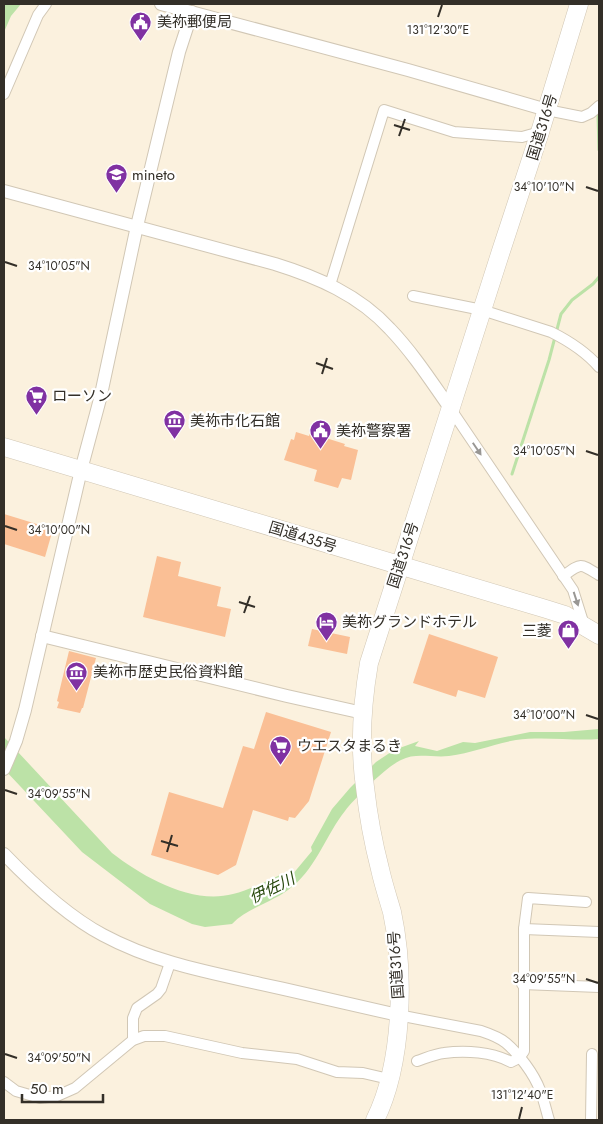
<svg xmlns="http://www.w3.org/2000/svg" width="603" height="1124" font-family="Jost,'Noto Sans JP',sans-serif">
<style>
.water{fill:#bce2a7}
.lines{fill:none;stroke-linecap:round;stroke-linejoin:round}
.stream{stroke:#bce2a7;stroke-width:3}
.building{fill:#fabf95}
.minor-casing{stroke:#d1c7b5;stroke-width:12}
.tertiary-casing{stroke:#d1c7b5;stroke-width:14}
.trunk-casing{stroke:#d1c7b5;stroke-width:19}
.minor{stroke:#fff;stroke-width:10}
.tertiary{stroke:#fff;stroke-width:12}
.trunk{stroke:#fff;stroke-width:18}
.oneway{fill:#999794}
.ticks{fill:none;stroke:#332f28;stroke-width:2}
.labels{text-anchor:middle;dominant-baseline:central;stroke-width:4.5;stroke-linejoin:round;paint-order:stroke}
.poi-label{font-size:15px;fill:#332f28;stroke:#fff;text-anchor:start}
.street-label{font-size:15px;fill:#332f28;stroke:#fff}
.water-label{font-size:16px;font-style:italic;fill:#27480c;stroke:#fff}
.ticks-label{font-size:12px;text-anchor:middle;fill:#332f28;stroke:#fff;stroke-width:4.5;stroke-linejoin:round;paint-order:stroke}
</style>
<rect width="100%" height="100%" fill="#fbf1de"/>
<!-- water -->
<g class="water">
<polygon points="4,4 21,4 11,16 4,32"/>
<path d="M599,729V739C572,741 543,736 516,740C493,744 472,753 449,756C432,758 416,752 401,760C386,767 355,798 345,811C326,835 317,866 293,886C275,902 248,907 232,924L205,927L192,924L150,904L82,852L4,769V737L112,853C143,877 192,905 233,894C249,890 265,882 280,875L287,881L312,851L311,847L332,809L350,788L376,762L394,750L419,741L415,746L437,751L463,742L475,743L530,732H564Z"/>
</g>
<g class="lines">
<!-- stream -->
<g class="stream">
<polyline points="598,115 599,150"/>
<polyline points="512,474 549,360 561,314 572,300 593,284 599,277"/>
</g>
</g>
<!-- building -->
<g class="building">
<polygon points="296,432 309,436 310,433 345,444 344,446 358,450 351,480 342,478 338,488 314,481 317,470 284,460 291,439 294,440"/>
<polygon points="4,514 53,529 45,557 4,544"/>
<polygon points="157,556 181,562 178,576 221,587 217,606 231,609 225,637 143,617"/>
<polygon points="312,629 350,637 347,654 308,646"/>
<polygon points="429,634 498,657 485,698 458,690 456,697 413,683"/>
<polygon points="69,651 96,658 83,708 82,708 80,713 57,708 59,702 57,701"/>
<polygon points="266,712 331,732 309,801 295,818 289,817 288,821 253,810 236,865 218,875 151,855 169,792 223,808 243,746 254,749"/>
</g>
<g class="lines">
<defs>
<g id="minor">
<polyline points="4,94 38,15 46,4"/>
<polyline points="547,110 582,117 591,113 599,106"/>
<polyline points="330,285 384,110 454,132 522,137 540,132"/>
<path d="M413,296L482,310L551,332C569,341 586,352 599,367"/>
<polyline points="450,408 573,590 584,625"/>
<path d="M563,576C582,563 579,563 599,575"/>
<polyline points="524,929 599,932"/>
<polyline points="522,984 599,987"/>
<path d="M398,1015L481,1031C490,1034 499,1037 506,1043C519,1054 534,1074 540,1090C544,1100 546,1110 549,1120"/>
<polyline points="133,1040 133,1018 137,1008 157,994 161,989 170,963"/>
<path d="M417,1061C426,1058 435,1054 444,1053C466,1050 492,1052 511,1062L519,1058L524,1051V929L528,898L586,902"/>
<polyline points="4,1082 16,1091 40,1098 57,1096 75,1088 133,1040 144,1036 165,1036 242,1053 297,1059 337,1072 363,1073 389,1079"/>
<polyline points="591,1120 592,1054"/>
</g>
<g id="tertiary">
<polyline points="161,4 408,70 547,110"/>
<path d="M4,191L275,264C317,277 359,295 390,329C413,353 431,381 450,408"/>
<polyline points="42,636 287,696 363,713"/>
<polyline points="4,769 16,741 25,710 81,470 100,399 137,226 179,52 192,12"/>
<path d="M4,854C32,883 67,916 103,935C153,962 207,972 261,984C307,994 353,1005 398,1015"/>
</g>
<g id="trunk">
<polyline points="4,447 546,609 565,615 599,635"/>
<path d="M375,1120C403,1064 405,973 392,912C388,898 383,883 380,869C373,842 368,814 365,787C359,745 362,704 369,663L501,251L540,132L579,4"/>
</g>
</defs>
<!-- minor casing -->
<use href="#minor" class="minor-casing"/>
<!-- tertiary casing -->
<use href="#tertiary" class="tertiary-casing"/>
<!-- trunk casing -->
<use href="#trunk" class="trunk-casing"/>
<!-- minor -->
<use href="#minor" class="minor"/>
<!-- tertiary -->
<use href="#tertiary" class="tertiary"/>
<!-- trunk -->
<use href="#trunk" class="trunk"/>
</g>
<!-- one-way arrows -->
<defs><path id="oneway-solid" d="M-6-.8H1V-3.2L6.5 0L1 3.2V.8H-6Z" transform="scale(1.25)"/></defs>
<g class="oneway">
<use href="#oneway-solid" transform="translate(477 449) rotate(56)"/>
<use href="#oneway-solid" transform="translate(576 599) rotate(72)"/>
</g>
<!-- ticks -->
<path class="ticks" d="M438,17L442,5M394,125L410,130M399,136L405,119M586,187L598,191M5,262L17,266M316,363L333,369M322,374L327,358M586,451L598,455M5,526L17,530M239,602L255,607M244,613L250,596M586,715L598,719M5,790L17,794M161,841L178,846M167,852L172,835M586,979L598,983M5,1054L17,1058M519,1119L522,1107"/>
<!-- icons -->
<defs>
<symbol id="civic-pin" viewBox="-11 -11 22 30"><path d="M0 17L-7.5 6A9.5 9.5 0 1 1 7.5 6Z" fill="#8031a2" stroke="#fff"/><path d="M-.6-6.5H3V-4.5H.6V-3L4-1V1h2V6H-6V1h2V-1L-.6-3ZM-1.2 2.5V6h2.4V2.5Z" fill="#fff"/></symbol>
<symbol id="school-pin" viewBox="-11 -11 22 30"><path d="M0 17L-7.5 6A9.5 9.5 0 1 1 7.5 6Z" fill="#8031a2" stroke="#fff"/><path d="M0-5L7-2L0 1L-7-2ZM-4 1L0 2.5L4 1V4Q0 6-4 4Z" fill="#fff"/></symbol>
<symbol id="supermarket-pin" viewBox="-11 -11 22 30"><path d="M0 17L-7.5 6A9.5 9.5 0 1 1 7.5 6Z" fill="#8031a2" stroke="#fff"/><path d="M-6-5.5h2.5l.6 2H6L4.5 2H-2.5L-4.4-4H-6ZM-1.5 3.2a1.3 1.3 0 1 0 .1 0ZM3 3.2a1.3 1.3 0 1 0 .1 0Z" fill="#fff"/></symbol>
<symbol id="museum-pin" viewBox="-11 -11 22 30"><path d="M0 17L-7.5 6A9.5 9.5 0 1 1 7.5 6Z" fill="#8031a2" stroke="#fff"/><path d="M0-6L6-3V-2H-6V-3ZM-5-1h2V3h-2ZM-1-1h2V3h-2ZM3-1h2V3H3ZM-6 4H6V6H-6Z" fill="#fff"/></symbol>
<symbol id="hotel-pin" viewBox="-11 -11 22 30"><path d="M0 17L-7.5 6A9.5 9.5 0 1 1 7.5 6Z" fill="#8031a2" stroke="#fff"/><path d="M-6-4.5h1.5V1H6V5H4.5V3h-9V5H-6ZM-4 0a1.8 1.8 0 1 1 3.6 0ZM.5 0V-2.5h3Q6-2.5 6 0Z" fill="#fff"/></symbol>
<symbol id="shop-pin" viewBox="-11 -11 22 30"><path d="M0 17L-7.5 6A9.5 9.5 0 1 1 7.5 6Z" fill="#8031a2" stroke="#fff"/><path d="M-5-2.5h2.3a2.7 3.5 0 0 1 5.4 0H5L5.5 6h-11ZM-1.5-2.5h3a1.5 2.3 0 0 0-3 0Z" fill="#fff"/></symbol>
</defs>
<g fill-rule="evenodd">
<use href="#civic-pin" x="128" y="10" width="25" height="34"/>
<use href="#school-pin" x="104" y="162" width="25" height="34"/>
<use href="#supermarket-pin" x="24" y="384" width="25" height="34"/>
<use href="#museum-pin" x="162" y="408" width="25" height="34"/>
<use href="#civic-pin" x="308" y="418" width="25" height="34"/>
<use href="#hotel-pin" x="314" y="610" width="25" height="34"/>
<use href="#shop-pin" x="556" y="618" width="25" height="34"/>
<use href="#museum-pin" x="64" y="660" width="25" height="34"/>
<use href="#supermarket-pin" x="268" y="734" width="25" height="34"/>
</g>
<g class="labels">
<!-- poi labels -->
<g class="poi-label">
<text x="157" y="22">美祢郵便局</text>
<text x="132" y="175">mineto</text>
<text x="52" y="396">ローソン</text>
<text x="190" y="421">美袮市化石館</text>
<text x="336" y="431">美祢警察署</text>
<text x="342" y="622">美祢グランドホテル</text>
<text x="552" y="631" text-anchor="end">三菱</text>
<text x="93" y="672">美袮市歴史民俗資料館</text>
<text x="297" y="746">ウエスタまるき</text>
</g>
<!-- street labels -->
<g class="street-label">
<text transform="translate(542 127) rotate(-73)">国道316号</text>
<text transform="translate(303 537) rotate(17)">国道435号</text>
<text transform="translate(403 555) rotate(-72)">国道316号</text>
<text transform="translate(396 965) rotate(-94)">国道316号</text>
</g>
<!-- water labels -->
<g class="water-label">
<text transform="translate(272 888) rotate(-26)">伊佐川</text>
</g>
</g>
<g class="ticks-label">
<text x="438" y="34">131°12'30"E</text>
<text x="544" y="191">34°10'10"N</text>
<text x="59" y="270">34°10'05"N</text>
<text x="544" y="455">34°10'05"N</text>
<text x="59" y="534">34°10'00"N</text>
<text x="544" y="719">34°10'00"N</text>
<text x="59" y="798">34°09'55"N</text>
<text x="544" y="983">34°09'55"N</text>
<text x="59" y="1062">34°09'50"N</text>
<text x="522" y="1099">131°12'40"E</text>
</g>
<!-- border -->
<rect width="603" height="1124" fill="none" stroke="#332f28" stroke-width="10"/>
<!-- scale -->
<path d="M22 1094v8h81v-8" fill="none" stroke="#332f28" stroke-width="2.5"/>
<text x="30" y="1094" font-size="15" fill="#332f28" stroke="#ffffff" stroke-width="4" paint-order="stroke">50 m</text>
</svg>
